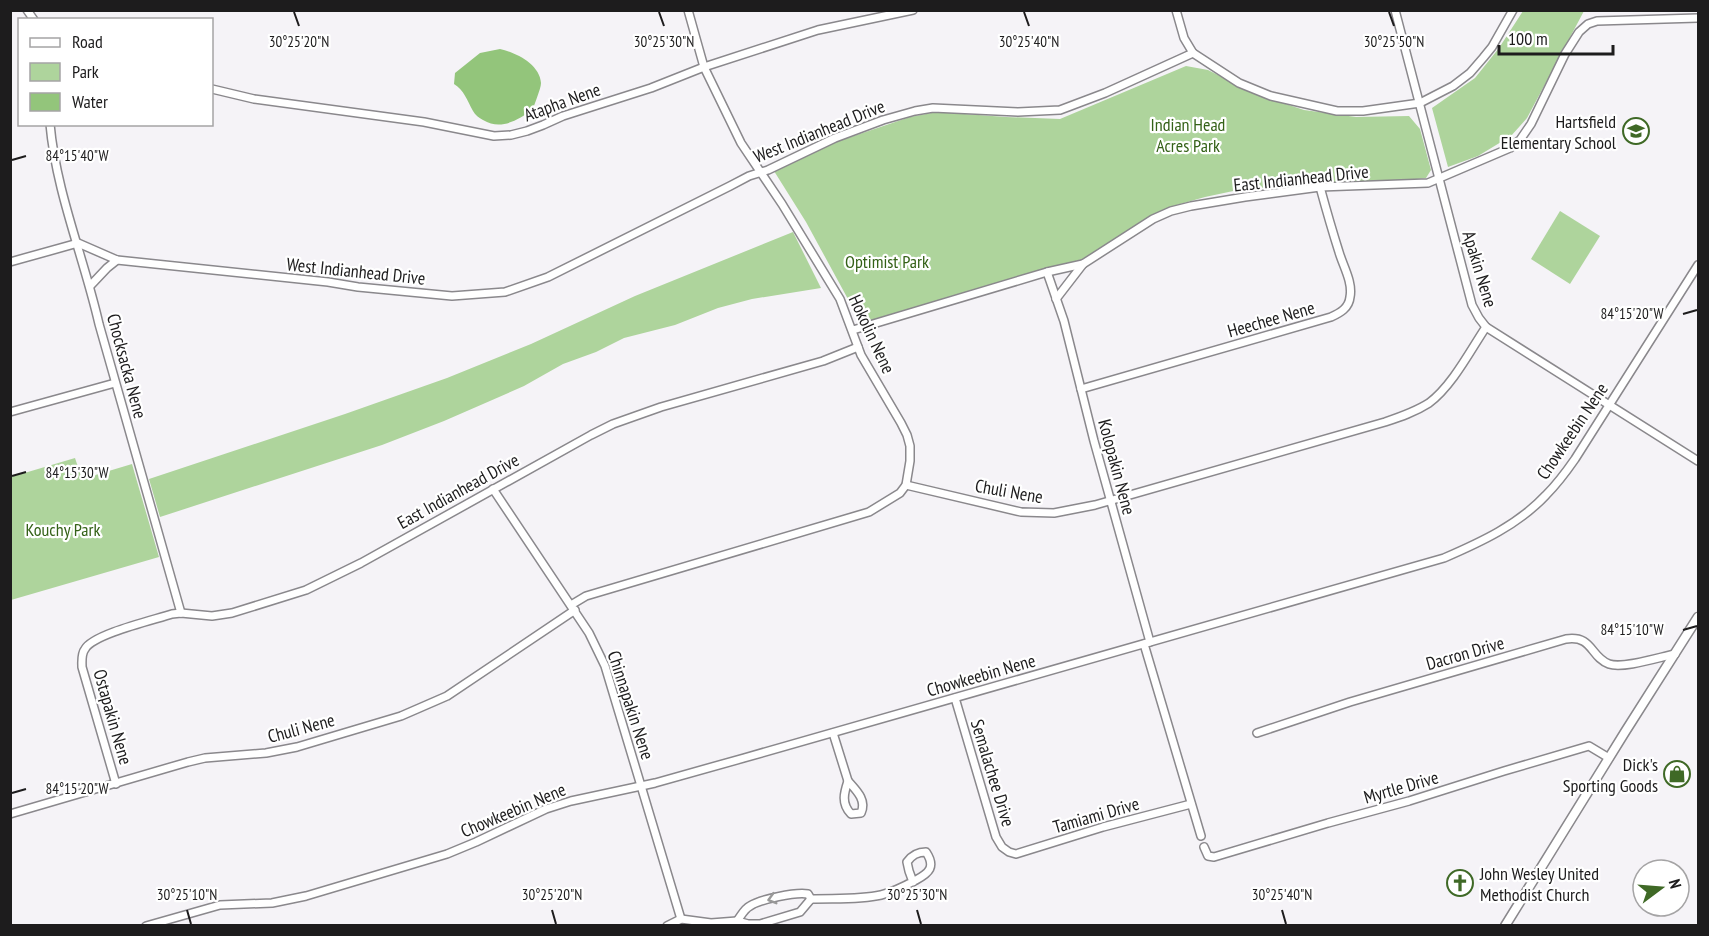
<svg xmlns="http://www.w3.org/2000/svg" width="1709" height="936" font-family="'PT Sans Narrow',sans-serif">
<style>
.green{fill:#aed49c}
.water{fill:#93c57b}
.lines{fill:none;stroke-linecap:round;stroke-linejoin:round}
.minor-casing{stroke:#8a888c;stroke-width:10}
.tertiary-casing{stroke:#8a888c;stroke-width:11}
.minor{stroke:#fff;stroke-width:7}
.tertiary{stroke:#fff;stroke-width:8}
.oneway{stroke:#999}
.ticks{fill:none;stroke:#1d1c1d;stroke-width:2}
.labels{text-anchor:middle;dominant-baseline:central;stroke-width:4.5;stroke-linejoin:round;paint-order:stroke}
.street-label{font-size:18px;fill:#1d1c1d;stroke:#fff}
.poi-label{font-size:18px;fill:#1d1c1d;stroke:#fff;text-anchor:end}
.park-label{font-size:18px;fill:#346117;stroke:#fff}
.ticks-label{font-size:15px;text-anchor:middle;fill:#1d1c1d;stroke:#fff;stroke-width:4.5;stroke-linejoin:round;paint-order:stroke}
</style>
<rect width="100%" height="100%" fill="#f5f3f7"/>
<!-- green -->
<g class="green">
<polygon points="1523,11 1584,11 1527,118 1511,136 1478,156 1448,167 1432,108 1475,78 1499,48"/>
<polygon points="1186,66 1208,70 1256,94 1304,110 1356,117 1409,116 1420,129 1431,170 1426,178 1399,181 1314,183 1238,190 1205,197 1170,207 1153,215 1086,258 861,323 806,222 774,171 836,142 910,117 937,112 1006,117 1060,119"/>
<polygon points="1560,211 1600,236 1570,284 1531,259"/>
<polygon points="793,232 821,288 752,299 718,308 675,325 624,338 596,352 563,364 524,386 444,421 382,445 160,517 149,479 345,414 447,378 531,344 635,296"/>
<polygon points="75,458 82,479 132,464 159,557 11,600 11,477"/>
</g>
<!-- water -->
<path class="water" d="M500,49C515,52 540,64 541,83C541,89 534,104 533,110C517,120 501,131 483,120C479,118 475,115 473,111C467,100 464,90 454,84L455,73L480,53Z"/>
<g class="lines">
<defs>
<g id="minor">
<polyline points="27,10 34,20"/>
<polyline points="1176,10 1184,38 1193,53 1239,83 1271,96 1337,111 1363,111 1420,103 1453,86 1470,73 1483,58 1492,47 1513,10"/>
<polyline points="1395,10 1472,305 1479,318 1486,327 1698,461"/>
<polyline points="212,89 254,99 424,122 494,136 511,135 527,131 543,125 563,116 651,88 704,67 818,30 913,10"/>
<path d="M50,124C56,192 84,258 99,324L181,613"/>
<polyline points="10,262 78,243 117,260 328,282 358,287 452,296 505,292 548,277 730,186 749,176 768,170 835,138 883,120 915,111 933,108 1018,112 1060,110 1105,93 1193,53"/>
<polyline points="1047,272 1064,321 1094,441 1150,642"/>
<polyline points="90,286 107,268 117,260"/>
<polyline points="1056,299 1083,264"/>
<polyline points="853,330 1047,272 1083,264 1153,219 1171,211 1191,206 1245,197 1320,187 1428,183 1510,148 1520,140 1531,124 1565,54 1579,32 1588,24 1597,21 1698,18"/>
<path d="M1081,389L1331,317C1340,313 1349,308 1350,297C1353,282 1343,266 1339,252C1332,230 1326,209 1320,187"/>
<polyline points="10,412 115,383"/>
<path d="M906,485L1021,512L1054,513L1095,505L1385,422C1400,417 1415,412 1429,403C1452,386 1470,351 1486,327"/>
<polyline points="493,489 589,633 605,666 681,919"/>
<polyline points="571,605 586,596 869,512 900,493 906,485 910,461 910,446 907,435 901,423 861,355 840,299 782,204 741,143 704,67 688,10"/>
<polyline points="1144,644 1201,836"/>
<polyline points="955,698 996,837 1002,847 1009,852 1016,854 1103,827 1191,804"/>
<polyline points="833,733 848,781"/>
<path d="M1257,733L1350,702L1566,639C1593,635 1590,657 1609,664C1623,669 1660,657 1675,654"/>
<path d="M848,781C856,790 867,800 861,813L851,814C841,803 844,793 848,781Z"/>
<path d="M116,784L82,667C82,662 81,654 85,649C93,634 154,620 172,614L181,613L212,616L232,613L306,590L361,563L591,435L613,424L661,407L823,361L858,347"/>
<polyline points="10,814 188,762 205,758 266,753 297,747 401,716 447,696 575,610"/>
<polyline points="1204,847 1208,856 1214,857 1328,823 1409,801 1504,771 1589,746 1609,758"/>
<path d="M737,921C741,916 744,909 750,906C761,899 795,892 808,894L811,899C834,898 859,900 881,895C893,892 905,886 916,880C929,873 936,867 926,852C917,852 912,855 907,862L909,871L913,882"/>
<path d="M146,926L220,905L272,903L306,896L447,854L476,842L546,809L571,801L655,783L744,758L1444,558C1481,542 1518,525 1546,495C1557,484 1566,472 1575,459L1698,265"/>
<polyline points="667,926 681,919 711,923 737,921 748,924 760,924 800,912 811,899"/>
</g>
<polyline id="tertiary" points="1505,926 1625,732 1698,617"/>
</defs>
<!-- minor casing -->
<use href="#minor" class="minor-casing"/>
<!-- tertiary casing -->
<use href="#tertiary" class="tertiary-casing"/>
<!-- minor -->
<use href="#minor" class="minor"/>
<!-- tertiary -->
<use href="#tertiary" class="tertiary"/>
</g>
<!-- one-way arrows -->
<defs><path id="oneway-chevron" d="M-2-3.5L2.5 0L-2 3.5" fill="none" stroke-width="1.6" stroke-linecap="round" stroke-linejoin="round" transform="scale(1.5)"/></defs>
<use class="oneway" href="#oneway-chevron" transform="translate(772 899) rotate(164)"/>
<!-- ticks -->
<path class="ticks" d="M294,12L299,26M659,12L664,26M1024,12L1029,26M1389,12L1394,26M12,160L26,156M1683,314L1697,310M12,476L26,472M1683,630L1697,626M12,793L26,789M187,910L191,924M552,910L556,924M917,910L921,924M1282,910L1286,924"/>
<!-- icons -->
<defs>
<symbol id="school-ring" viewBox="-11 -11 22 22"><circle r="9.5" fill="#fff" stroke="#3f6926" stroke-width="1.5"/><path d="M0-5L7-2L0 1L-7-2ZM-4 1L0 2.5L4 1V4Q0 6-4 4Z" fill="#3f6926"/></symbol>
<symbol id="shop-ring" viewBox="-11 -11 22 22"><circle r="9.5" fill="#fff" stroke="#3f6926" stroke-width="1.5"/><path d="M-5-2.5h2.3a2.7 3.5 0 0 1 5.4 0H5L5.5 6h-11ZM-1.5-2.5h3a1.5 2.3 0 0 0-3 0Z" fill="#3f6926"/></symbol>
<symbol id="church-ring" viewBox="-11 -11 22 22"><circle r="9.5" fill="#fff" stroke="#3f6926" stroke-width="1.5"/><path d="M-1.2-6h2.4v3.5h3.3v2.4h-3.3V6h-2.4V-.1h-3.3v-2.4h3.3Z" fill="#3f6926"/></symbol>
</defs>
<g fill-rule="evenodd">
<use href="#school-ring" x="1621" y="116" width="30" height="30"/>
<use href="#shop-ring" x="1662" y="759" width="30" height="30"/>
<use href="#church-ring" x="1445" y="868" width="30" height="30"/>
</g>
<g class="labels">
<!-- street labels -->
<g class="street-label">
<text transform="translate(562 102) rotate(-20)">Atapha Nene</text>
<text transform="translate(819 131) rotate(-22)">West Indianhead Drive</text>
<text transform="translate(1301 178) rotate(-6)">East Indianhead Drive</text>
<text transform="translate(1480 269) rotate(73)">Apakin Nene</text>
<text transform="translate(356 271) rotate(6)">West Indianhead Drive</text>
<text transform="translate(1271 319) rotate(-16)">Heechee Nene</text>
<text transform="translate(872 334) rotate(65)">Hokolin Nene</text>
<text transform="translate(127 366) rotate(75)">Chocksacka Nene</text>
<text transform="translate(1572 431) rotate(-56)">Chowkeebin Nene</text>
<text transform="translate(1117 467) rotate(75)">Kolopakin Nene</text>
<text transform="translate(458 491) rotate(-29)">East Indianhead Drive</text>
<text transform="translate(1009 491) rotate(10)">Chuli Nene</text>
<text transform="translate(1465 653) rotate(-16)">Dacron Drive</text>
<text transform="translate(981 675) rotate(-16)">Chowkeebin Nene</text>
<text transform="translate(631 705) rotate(72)">Chinnapakin Nene</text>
<text transform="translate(113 717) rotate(74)">Ostapakin Nene</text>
<text transform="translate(301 728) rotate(-15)">Chuli Nene</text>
<text transform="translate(993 773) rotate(73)">Semalachee Drive</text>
<text transform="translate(1401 787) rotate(-16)">Myrtle Drive</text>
<text transform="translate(513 810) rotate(-23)">Chowkeebin Nene</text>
<text transform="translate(1096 815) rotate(-16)">Tamiami Drive</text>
</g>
<!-- poi labels -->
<g class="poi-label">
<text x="1616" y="121">Hartsfield<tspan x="1616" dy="21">Elementary School</tspan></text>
<text x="1658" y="764">Dick's<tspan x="1658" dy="21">Sporting Goods</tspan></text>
<text x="1480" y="873" text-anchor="start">John Wesley United<tspan x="1480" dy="21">Methodist Church</tspan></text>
</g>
<!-- park labels -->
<g class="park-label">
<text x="1188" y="124">Indian Head<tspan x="1188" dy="21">Acres Park</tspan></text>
<text x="887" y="261">Optimist Park</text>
<text x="63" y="529">Kouchy Park</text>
</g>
</g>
<g class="ticks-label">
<text x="299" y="47">30°25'20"N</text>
<text x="664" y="47">30°25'30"N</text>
<text x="1029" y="47">30°25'40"N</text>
<text x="1394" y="47">30°25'50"N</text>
<text x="77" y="161">84°15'40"W</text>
<text x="1632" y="319">84°15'20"W</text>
<text x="77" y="478">84°15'30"W</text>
<text x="1632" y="635">84°15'10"W</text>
<text x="77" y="794">84°15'20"W</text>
<text x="187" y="900">30°25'10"N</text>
<text x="552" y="900">30°25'20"N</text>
<text x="917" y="900">30°25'30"N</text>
<text x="1282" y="900">30°25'40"N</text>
</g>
<!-- border -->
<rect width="1709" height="936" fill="none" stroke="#1d1c1d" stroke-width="24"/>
<!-- legend -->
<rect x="18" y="18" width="195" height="108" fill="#ffffff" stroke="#a5a4a5" stroke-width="1.5"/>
<rect x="30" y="38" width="30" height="9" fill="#ffffff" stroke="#a5a4a5" stroke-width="1.5"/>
<text x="72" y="48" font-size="18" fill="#1d1c1d">Road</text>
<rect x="30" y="63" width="30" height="18" fill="#aed49c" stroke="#a5a4a5" stroke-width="1.5"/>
<text x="72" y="78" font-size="18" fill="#1d1c1d">Park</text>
<rect x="30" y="93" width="30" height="18" fill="#93c57b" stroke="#a5a4a5" stroke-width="1.5"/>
<text x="72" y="108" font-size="18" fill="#1d1c1d">Water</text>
<!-- north arrow -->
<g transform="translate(1661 888) rotate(74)"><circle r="28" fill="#ffffff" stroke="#a5a4a5" stroke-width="1.5"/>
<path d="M0-4.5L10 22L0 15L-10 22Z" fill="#3f6926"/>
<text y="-9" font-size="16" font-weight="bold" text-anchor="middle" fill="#1d1c1d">N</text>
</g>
<!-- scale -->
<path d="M1499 45v9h114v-9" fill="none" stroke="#1d1c1d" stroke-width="3"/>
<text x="1508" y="45" font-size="18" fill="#1d1c1d" stroke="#ffffff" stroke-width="4.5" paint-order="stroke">100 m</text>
</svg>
